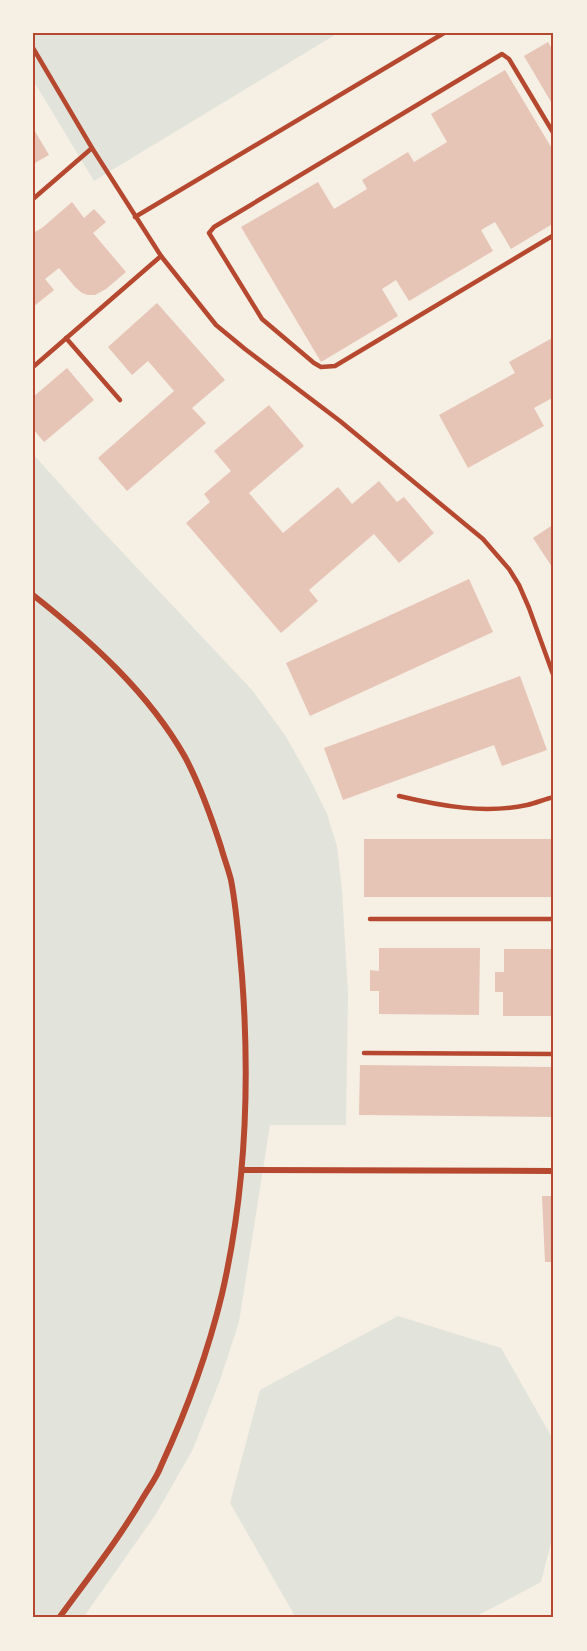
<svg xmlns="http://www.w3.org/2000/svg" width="587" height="1651" font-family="Karla,sans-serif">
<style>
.green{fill:#e2e4dc}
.building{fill:#e6c5b7}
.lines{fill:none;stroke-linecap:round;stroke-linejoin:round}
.service{stroke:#b5482f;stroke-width:4.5}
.minor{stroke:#b5482f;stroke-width:6}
.neatline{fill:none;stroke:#b5482f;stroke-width:2}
</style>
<rect width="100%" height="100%" fill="#f6efe4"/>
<!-- green -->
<g class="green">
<polygon points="33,33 338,33 94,181 33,80"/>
<polygon points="33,454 93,521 252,690 285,735 311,781 327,814 337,846 342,891 348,993 346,1125 270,1125 239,1322 220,1380 193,1449 156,1514 83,1618 33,1618"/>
<polygon points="398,1316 501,1348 554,1441 554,1531 541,1582 473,1618 296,1618 230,1503 260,1390"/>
</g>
<!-- building -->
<g class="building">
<polygon points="548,42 554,52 554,107 524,56"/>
<polygon points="505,70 554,152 554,223 511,249 495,222 481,230 493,251 409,301 396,280 382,289 398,316 321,362 241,227 318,182 334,209 367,189 362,180 408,152 414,162 447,142 431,114"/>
<polygon points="33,128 49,155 33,164"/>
<polygon points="72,202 84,218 94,209 106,222 93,233 126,272 106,289 95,295 88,295 82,293 75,287 59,268 45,279 54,290 33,307 33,233 42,228"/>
<polygon points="157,303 225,380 192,408 206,423 127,491 98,458 174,391 148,361 132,375 108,347"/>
<polygon points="554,337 554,397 534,408 544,426 468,468 439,415 515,373 509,362"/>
<polygon points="67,368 94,400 44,442 33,429 33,397"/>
<polygon points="269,405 304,446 249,493 283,533 338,487 352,504 379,481 397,502 404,497 434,533 399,563 374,534 309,590 318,601 281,633 186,523 210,502 204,494 231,471 214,451"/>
<polygon points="554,524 554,570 533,538"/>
<polygon points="469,579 493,632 310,716 286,663"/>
<polygon points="520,676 547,750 502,766 494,745 343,800 324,748"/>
<rect x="364" y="839" width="190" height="58"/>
<polygon points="379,948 480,948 479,1015 379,1014 379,991 370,991 370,970 379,971"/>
<polygon points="504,949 554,949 554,1016 503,1016 503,992 495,992 495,972 504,972"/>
<polygon points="360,1065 554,1067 554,1117 359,1115"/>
<polygon points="542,1196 554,1196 554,1262 545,1262"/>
</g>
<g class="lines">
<!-- service -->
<g class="service">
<polyline points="33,48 92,148 161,256 216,325 245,349 340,421 483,539 509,569 519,585 529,608 554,677"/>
<polyline points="554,134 509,59 502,54 214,227 209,233 262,319 314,363 321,367 335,366 554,235"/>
<polyline points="33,199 92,148"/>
<polyline points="135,217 444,33"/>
<polyline points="66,338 120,400"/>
<polyline points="33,367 161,256"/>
<path d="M399,796C441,806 485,814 527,805C536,803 545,799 554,797"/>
<polyline points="370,919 554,919"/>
<polyline points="364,1053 554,1054"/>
</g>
<!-- minor -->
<g class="minor">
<path d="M33,595C90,640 149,693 185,757C200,785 211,816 221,847C224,858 228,868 231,880C237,911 239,944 242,976C250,1082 246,1190 222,1294C208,1352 186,1412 161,1466C157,1477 150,1486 144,1496C119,1539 88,1578 59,1618"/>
<polyline points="242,1170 554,1171"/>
</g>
</g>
<!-- border -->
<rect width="587" height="1651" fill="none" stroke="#f6efe4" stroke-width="69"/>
<rect x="34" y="34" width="518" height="1582" class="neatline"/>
</svg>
